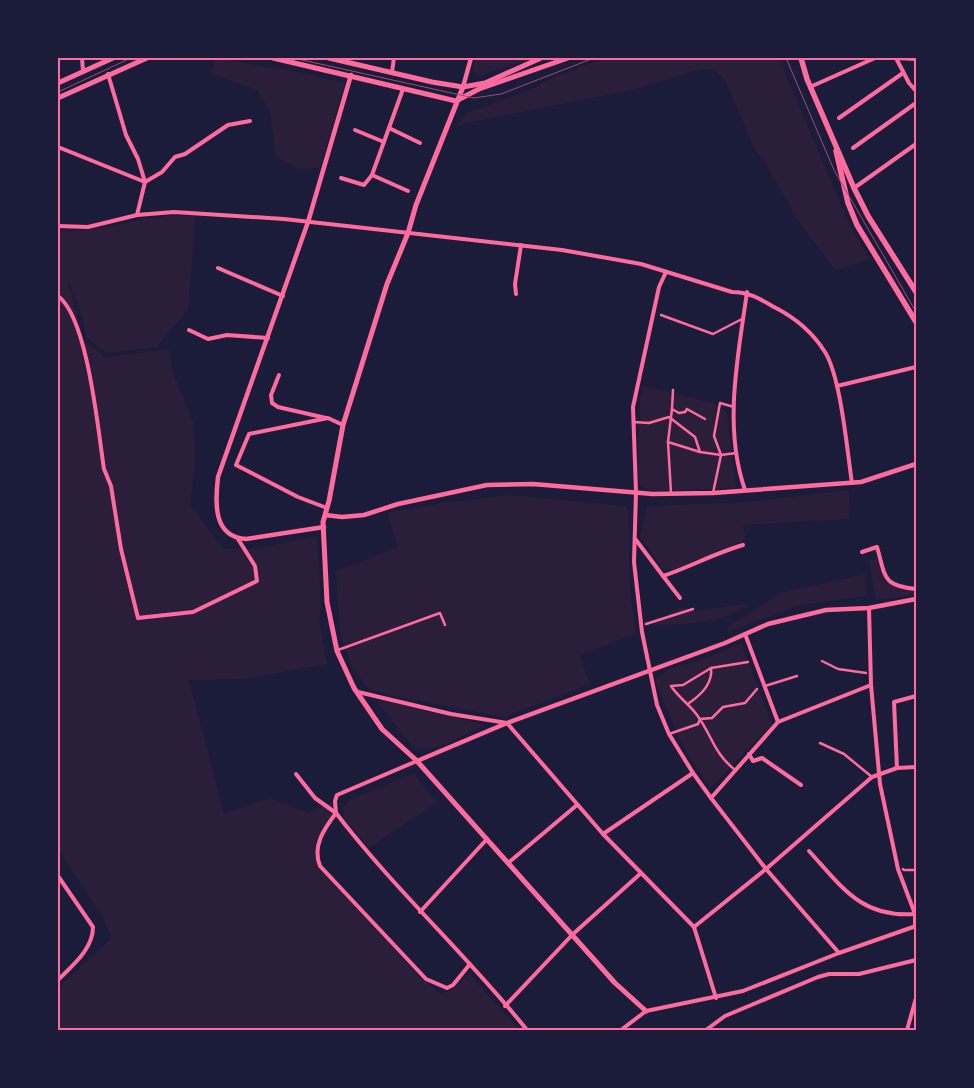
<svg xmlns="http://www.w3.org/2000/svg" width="974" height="1088" font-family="'DM Sans',sans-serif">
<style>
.green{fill:#2a1e3b}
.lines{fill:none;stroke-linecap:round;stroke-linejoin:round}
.pedestrian{stroke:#ff6b9d;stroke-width:2.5}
.minor{stroke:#ff6b9d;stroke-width:4}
.tertiary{stroke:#ff6b9d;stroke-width:4.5}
.secondary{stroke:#ff6b9d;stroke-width:5}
.primary{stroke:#ff6b9d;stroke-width:5.5}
.tram{stroke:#a44b75;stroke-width:1}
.neatline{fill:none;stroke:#ff6b9d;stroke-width:2}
</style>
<rect width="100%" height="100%" fill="#1b1b3a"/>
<!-- green -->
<g class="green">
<polygon points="214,58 300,72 345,83 320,168 299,169 276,158 270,112 257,90 211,74"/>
<polygon points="475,58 533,58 480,76 473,72"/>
<polygon points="605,58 779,58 850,226 870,259 835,270 797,219 765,162 754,148 725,80 714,70 702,69 631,90 457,125 466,113 531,90 552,78"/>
<path d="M167,216H196L188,309L157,347L106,353L87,338L80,309L67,279L83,339L105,357L169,349L173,373L193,422L196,458L190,505L223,549H257L317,536L321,604L319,619L327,664L245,679L189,680L224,814L270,798L308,813L335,801L336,813C321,834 317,841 320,866L418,976L441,993L451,991L469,974L520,1030H58V988L111,938L104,919L58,849V231C94,233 130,220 167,216Z"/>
<polygon points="643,386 713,403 727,413 736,488 650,491 640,485 637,477 640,402"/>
<path d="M849,490L850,519L743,525L746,540C736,543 726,547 717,551C699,558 682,574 662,568L640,536L647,506L746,502Z"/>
<polygon points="510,495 625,506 628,509 630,592 636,633 580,656 590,684 504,717 388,695 367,688 351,665 340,633 336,571 398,547 387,513 442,503"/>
<polygon points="877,559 885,583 916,592 916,595 876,600 869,560"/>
<polygon points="865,574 867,596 800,605 728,632 728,627 780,593"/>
<path d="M751,603C723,624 688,624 653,625L680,607L696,611Z"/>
<polygon points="741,643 772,725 710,788 681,743 655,681 666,670 707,658"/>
<path d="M380,700L485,725C464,735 438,753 414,748L378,703Z"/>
<polygon points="414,773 437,803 369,848 344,819 343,809 349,800"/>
</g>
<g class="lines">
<!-- pedestrian -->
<g class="pedestrian">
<polyline points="661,315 713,334 742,319"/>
<polyline points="673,390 672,409 679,413 685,412 687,409 705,419"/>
<polyline points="672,409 668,442 700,452"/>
<polyline points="633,422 649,423 669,417 695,437 700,452 721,455 736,453"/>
<polyline points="668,442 671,493"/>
<polyline points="713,493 721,455 714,436 720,403 734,407"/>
<polyline points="646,624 693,609"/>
<polyline points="338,650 440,613 445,625"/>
<polyline points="822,661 838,669 866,673"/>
<polyline points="765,686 797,676"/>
<path d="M689,703C701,695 713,684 711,668"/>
<polyline points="669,734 698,724 700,719 712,718 723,707 745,703 757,689"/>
<polyline points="820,743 844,754 872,777"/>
<path d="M735,770C713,752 713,737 697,715C689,704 679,698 671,686L683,685L711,668L748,662"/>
<polyline points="903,869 904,870 916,870"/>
</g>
<!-- minor -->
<g class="minor">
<polyline points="82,58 83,71"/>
<polyline points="896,58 909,83 916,91"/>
<polyline points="896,58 916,59"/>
<polyline points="392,72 394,58"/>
<polyline points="108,74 126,135 138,159 145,182 137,215"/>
<polyline points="810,87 875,58"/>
<polyline points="403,89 372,175 408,191"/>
<polyline points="839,118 903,73"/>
<polyline points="389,128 420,143"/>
<polyline points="355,130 384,142"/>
<polyline points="58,147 145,182 162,172 175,157 185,154 228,125 250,121"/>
<polyline points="853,148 916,103"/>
<polyline points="341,178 364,185 372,175"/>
<polyline points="854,188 916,144"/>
<path d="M58,226L88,227L137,215L174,212L284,219L562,250L641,264L732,292C749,292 760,299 774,307C794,317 813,333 825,352C841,378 847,450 852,483"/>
<polyline points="218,268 283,296"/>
<polyline points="666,272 659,287 633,407 636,492 634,562 642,632 657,705 669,734 693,773 711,798"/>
<polyline points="516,294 515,284 521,245"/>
<path d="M58,296C88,318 98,431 104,469L111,486L121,549L138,618L193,612L257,581L255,566L238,539"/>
<polyline points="189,330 208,339 227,335 268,338"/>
<polyline points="279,375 271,395 272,403 278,407 326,418"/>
<polyline points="837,386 916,367"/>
<path d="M745,490C723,427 738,356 747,292"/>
<polyline points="327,508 298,497 236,465 249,434 328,418 343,425"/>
<path d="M636,540L663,576C690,567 715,553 743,545"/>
<path d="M862,552L877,547C886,577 881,585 916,589"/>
<polyline points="663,576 680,598"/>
<polyline points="869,608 871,685 880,784 898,869 915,914 915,926"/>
<polyline points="745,634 778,722 711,798 766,869 839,953"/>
<polyline points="358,692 451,714 507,723 603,834 694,927 716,998"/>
<polyline points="778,722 871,685"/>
<polyline points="749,754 753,761 762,758 801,785"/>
<path d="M417,761L337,795L335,801L336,813C395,890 467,955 527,1030"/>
<polyline points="897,768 894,702 916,696"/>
<path d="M296,774L315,798L336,813C324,829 312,846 320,866L426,979L447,988L453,985L470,964"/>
<polyline points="603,834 693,773"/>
<path d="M809,851C842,887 861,918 915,914"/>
<polyline points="508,863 577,805"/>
<path d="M58,876L93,927C93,949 73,965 58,980"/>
<polyline points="420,912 487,839"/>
<polyline points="694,927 766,869 872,777 897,768 916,767"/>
<polyline points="505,1006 573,934 640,874"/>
<polyline points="621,1030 646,1011 743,991 839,953 916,926"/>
<polyline points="706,1030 725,1016 818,977 829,974 859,974 916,960"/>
<polyline points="907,1030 916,998"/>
</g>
<!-- tertiary -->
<g class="tertiary">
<polyline points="463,87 471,58"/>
<polyline points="325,515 342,517 364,515 398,504 487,485 533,484 653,494 713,493 861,482 916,464"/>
<path d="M324,527L246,539C213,537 215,503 218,477L308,222L351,75"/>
<polyline points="417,761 507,723 725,643 768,624 826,610 869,608 916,599"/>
</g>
<!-- secondary -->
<g class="secondary">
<polyline points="273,58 456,101 479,89 568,58"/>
<polyline points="329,58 432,82 463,87 485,83 541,58"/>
<polyline points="58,83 113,58"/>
<polyline points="463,87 416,205 408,233 387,284 343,425 329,501 323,522 327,602 337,651 354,688 382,729 417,761 615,983 646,1011"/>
<polyline points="58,98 147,58"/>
</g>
<!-- primary -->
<g class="primary">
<polyline points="801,58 807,79 854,188 868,216 916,292"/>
<polyline points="836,151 848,203 857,225 916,322"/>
</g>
<!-- tram -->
<g class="tram">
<polyline points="293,58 474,98 501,94 594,58"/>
<polyline points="786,58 834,170 916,312"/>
<polyline points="58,92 131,58"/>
</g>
</g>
<!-- border -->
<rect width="974" height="1088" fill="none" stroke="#1b1b3a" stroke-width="118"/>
<rect x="59" y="59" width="856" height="970" class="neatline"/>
</svg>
